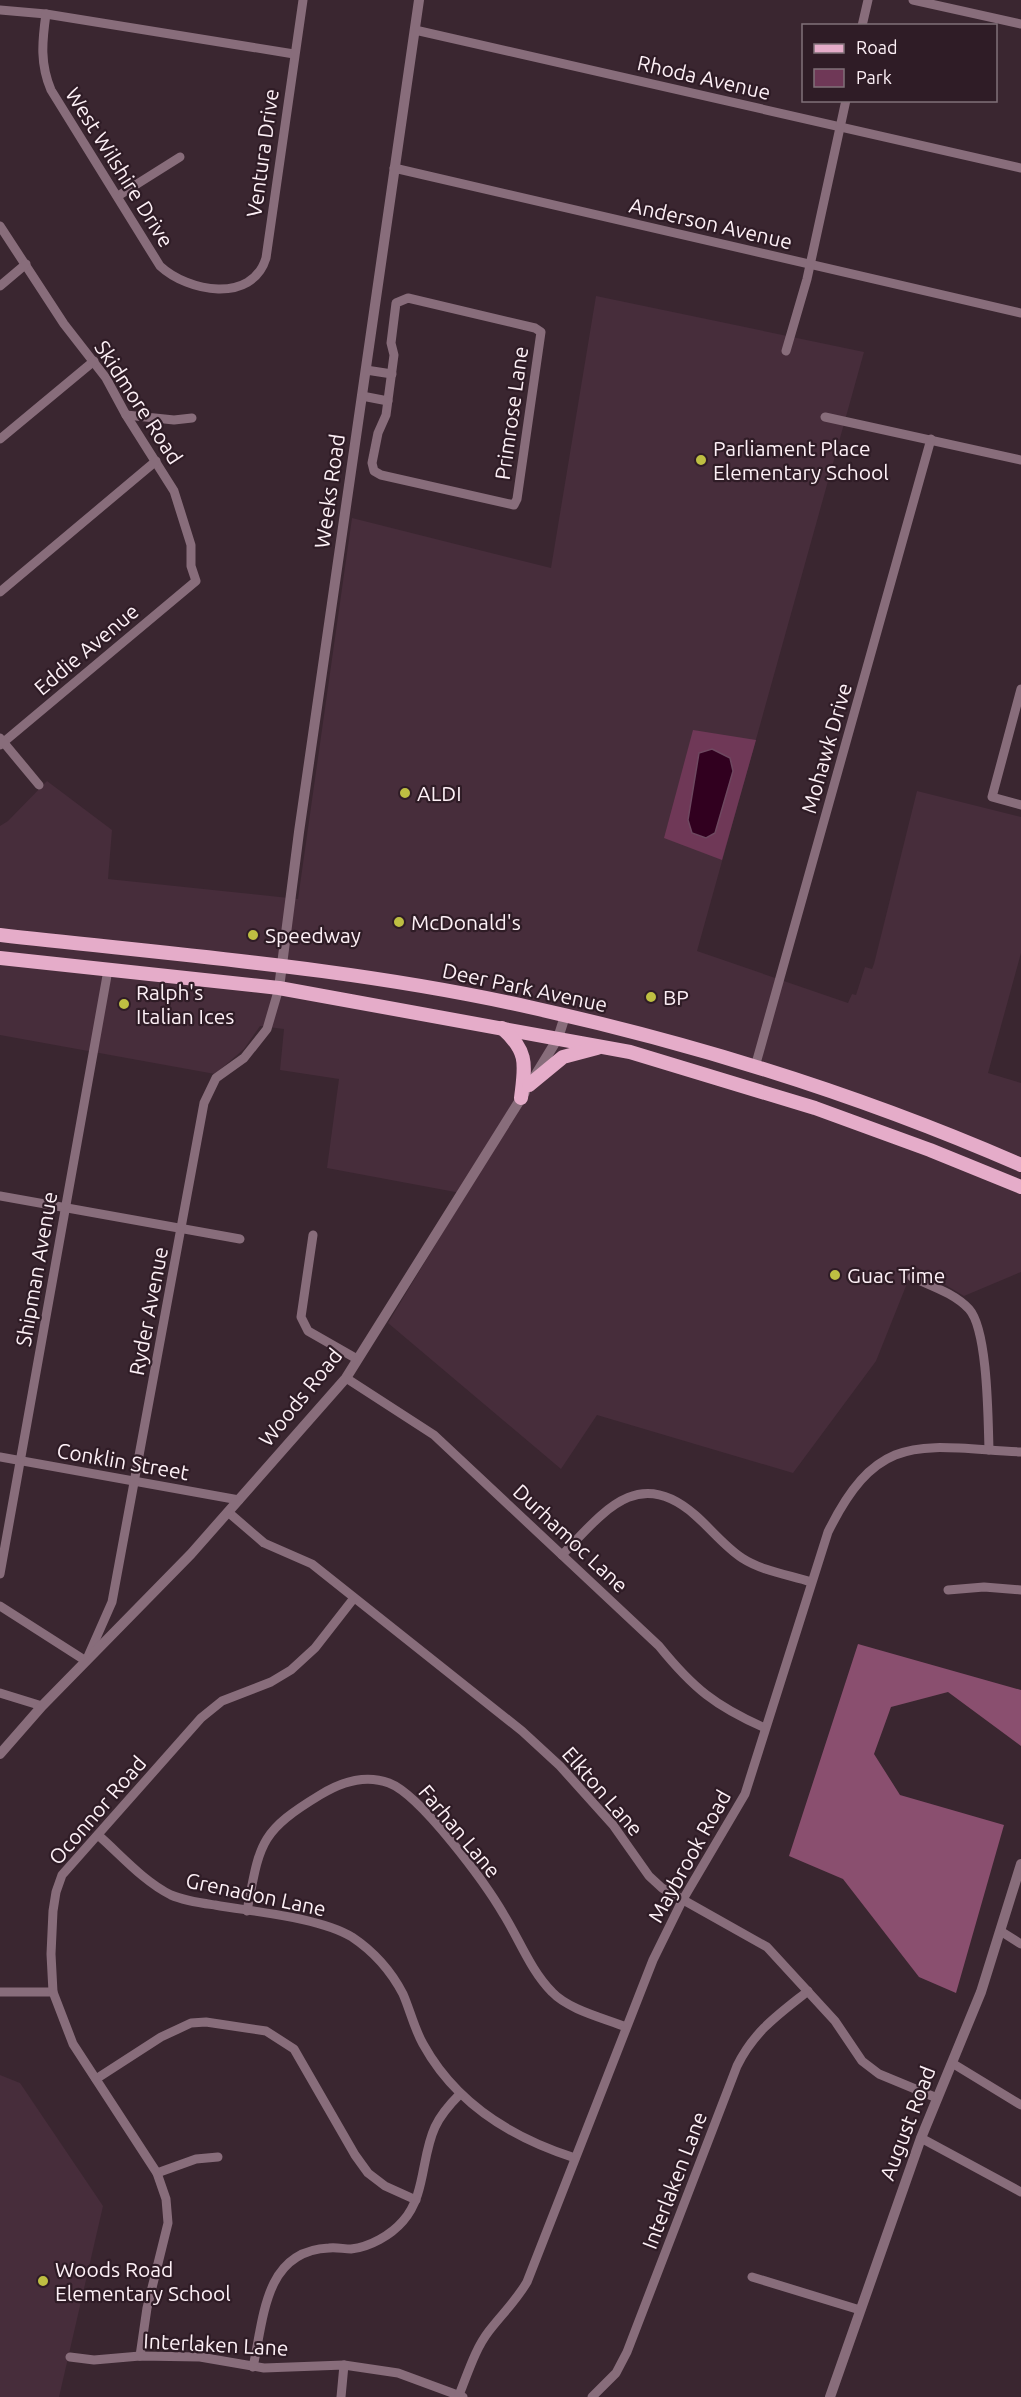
<svg xmlns="http://www.w3.org/2000/svg" width="1021" height="2397" font-family="Ubuntu,sans-serif">
<style>
.built{fill:#472d3b}
.green{fill:#6f3857}
.forest{fill:#8a4f6f}
.water{fill:#31001f;stroke:#6e4860;stroke-width:1.5}
.lines{fill:none;stroke-linecap:round;stroke-linejoin:round}
.minor{stroke:#886d7b;stroke-width:9}
.tertiary{stroke:#886d7b;stroke-width:10}
.primary{stroke:#e5acc9;stroke-width:14}
.poi-dot{fill:#bebf42;stroke:#2f1c26;stroke-width:2}
.labels{text-anchor:middle;dominant-baseline:central;stroke-width:4.5;stroke-linejoin:round;paint-order:stroke}
.street-label{font-size:21px;fill:#fdf0f6;stroke:#2f1c26}
.poi-label{font-size:21px;fill:#fdf0f6;stroke:#2f1c26;text-anchor:start}
</style>
<rect width="100%" height="100%" fill="#3a2630"/>
<!-- built -->
<g class="built">
<polygon points="596,296 864,352 697,951 848,1003 852,994 856,995 865,967 872,969 874,964 917,791 1021,817 1021,953 988,1073 1021,1083 1021,1272 964,1296 914,1266 876,1361 793,1473 597,1415 561,1469 388,1323 466,1194 327,1168 339,1079 280,1070 284,1029 260,1026 244,1049 215,1074 0,1035 0,826 8,821 47,781 112,830 108,879 298,899 352,518 551,568"/>
<polygon points="0,2075 20,2083 103,2206 59,2397 0,2397"/>
</g>
<!-- green -->
<polygon class="green" points="693,730 756,740 722,860 664,838"/>
<!-- forest -->
<polygon class="forest" points="858,1644 1021,1690 1021,1746 948,1692 891,1707 874,1754 900,1795 1004,1825 956,1993 919,1977 843,1879 789,1856"/>
<!-- water -->
<polygon class="water" points="712,749 730,758 733,771 715,833 706,838 692,833 688,820 699,753"/>
<g class="lines">
<!-- minor -->
<g class="minor">
<polyline points="913,0 1021,24"/>
<polyline points="0,10 46,14 294,54"/>
<path d="M46,14C42,42 40,64 51,90L160,266C188,292 252,304 266,258L303,0"/>
<polyline points="862,26 868,0"/>
<polyline points="415,30 1021,168"/>
<polyline points="394,168 1021,313"/>
<polyline points="118,196 180,157"/>
<polyline points="0,226 64,324 106,378 126,415 174,491 191,545 191,566 196,581 0,745"/>
<polyline points="0,286 26,264"/>
<polygon points="408,298 535,328 541,332 517,499 514,505 381,475 374,471 372,463 378,433 386,415 394,355 391,343 396,303"/>
<polyline points="786,351 807,279 846,100"/>
<polyline points="366,370 392,374"/>
<polyline points="362,396 388,401"/>
<polyline points="126,415 174,420 192,418"/>
<polyline points="825,417 1021,460"/>
<polyline points="0,439 94,361"/>
<polyline points="0,592 156,461"/>
<polyline points="1021,689 992,797 1021,805"/>
<polyline points="0,738 39,785"/>
<polyline points="755,1067 931,439"/>
<polyline points="0,1196 240,1239"/>
<polyline points="313,1235 301,1317 308,1331 357,1359"/>
<path d="M912,1277C931,1286 954,1293 969,1309C988,1330 988,1420 989,1450"/>
<path d="M346,1378L434,1435L659,1646C693,1688 715,1706 765,1728"/>
<polyline points="0,1457 239,1500"/>
<polyline points="228,1512 264,1543 312,1564 522,1731 560,1766 613,1825 649,1876 662,1888 767,1947 835,2021 862,2061 879,2074 937,2098"/>
<path d="M562,1555C602,1514 637,1464 695,1515C710,1528 725,1547 742,1558C762,1571 789,1575 811,1582"/>
<polyline points="0,1574 108,970"/>
<polyline points="948,1590 984,1587 1021,1590"/>
<polyline points="0,1606 86,1661 112,1602 204,1103 216,1078 244,1058 267,1029 279,988"/>
<polyline points="0,1693 42,1706"/>
<path d="M98,1835C121,1855 143,1881 171,1895C185,1901 201,1903 215,1905C254,1912 319,1917 352,1937C373,1951 391,1971 403,1994C410,2010 414,2028 423,2044C456,2104 512,2138 575,2158"/>
<path d="M247,1911C260,1843 259,1832 320,1795C341,1782 365,1774 389,1783C421,1795 486,1884 504,1915C520,1941 531,1971 552,1992C569,2010 604,2018 626,2027"/>
<polyline points="1002,1932 1021,1944"/>
<polyline points="0,1992 53,1992"/>
<polyline points="952,2063 1021,2105"/>
<polyline points="96,2079 161,2037 191,2023 206,2022 266,2031 294,2049 355,2155 368,2173 385,2186 416,2200"/>
<polyline points="921,2138 1021,2192"/>
<polyline points="157,2173 196,2159 218,2157"/>
<polyline points="752,2277 860,2310"/>
<polyline points="140,2356 147,2308 168,2223 166,2199 157,2173 73,2044 53,1992 51,1954 53,1911 56,1892 62,1875 201,1718 222,1701 271,1682 291,1670 315,1648 354,1598"/>
<polyline points="70,2357 94,2360 140,2356 200,2357 264,2368 344,2365 398,2373 463,2397"/>
<path d="M253,2367C259,2340 262,2307 274,2283C285,2261 304,2249 329,2248C336,2247 344,2249 351,2249C370,2247 391,2235 403,2221C426,2195 421,2157 435,2127C441,2114 450,2104 460,2094"/>
<path d="M459,2395C468,2373 475,2349 489,2331C502,2314 516,2301 527,2282L653,1960L682,1901L745,1794L828,1532C879,1429 920,1447 1021,1452"/>
<polyline points="341,2397 344,2365"/>
<path d="M592,2397L616,2373L627,2352L737,2066C754,2031 779,2014 808,1991"/>
</g>
<!-- tertiary -->
<g class="tertiary">
<polyline points="279,988 299,832 419,0"/>
<polyline points="533,1079 558,1038 565,1016"/>
<polyline points="0,1754 42,1706 191,1554 346,1378 525,1092"/>
<polyline points="830,2397 921,2138 981,1992 1021,1864"/>
</g>
<!-- primary -->
<g class="primary">
<path d="M0,935C176,955 355,968 529,1007C697,1044 863,1096 1021,1165"/>
<polyline points="0,958 279,988 630,1052 815,1108 930,1150 1021,1187"/>
<path d="M502,1028C529,1052 525,1065 521,1098"/>
<polyline points="529,1085 563,1057 597,1048"/>
</g>
</g>
<!-- markers -->
<g class="poi-dot">
<circle cx="701" cy="460" r="6"/>
<circle cx="405" cy="793" r="6"/>
<circle cx="399" cy="922" r="6"/>
<circle cx="253" cy="935" r="6"/>
<circle cx="651" cy="997" r="6"/>
<circle cx="124" cy="1004" r="6"/>
<circle cx="835" cy="1275" r="6"/>
<circle cx="43" cy="2281" r="6"/>
</g>
<g class="labels">
<!-- street labels -->
<g class="street-label">
<text transform="translate(704 77) rotate(13)">Rhoda Avenue</text>
<text transform="translate(262 153) rotate(-82)">Ventura Drive</text>
<text transform="translate(120 167) rotate(58)">West Wilshire Drive</text>
<text transform="translate(711 223) rotate(13)">Anderson Avenue</text>
<text transform="translate(139 402) rotate(57)">Skidmore Road</text>
<text transform="translate(511 413) rotate(-82)">Primrose Lane</text>
<text transform="translate(329 491) rotate(-82)">Weeks Road</text>
<text transform="translate(86 649) rotate(-40)">Eddie Avenue</text>
<text transform="translate(826 748) rotate(-74)">Mohawk Drive</text>
<text transform="translate(525 987) rotate(12)">Deer Park Avenue</text>
<text transform="translate(36 1269) rotate(-80)">Shipman Avenue</text>
<text transform="translate(148 1311) rotate(-79)">Ryder Avenue</text>
<text transform="translate(300 1397) rotate(-51)">Woods Road</text>
<text transform="translate(123 1461) rotate(10)">Conklin Street</text>
<text transform="translate(571 1538) rotate(43)">Durhamoc Lane</text>
<text transform="translate(603 1791) rotate(49)">Elkton Lane</text>
<text transform="translate(97 1810) rotate(-49)">Oconnor Road</text>
<text transform="translate(460 1831) rotate(50)">Farhan Lane</text>
<text transform="translate(689 1856) rotate(-61)">Maybrook Road</text>
<text transform="translate(256 1894) rotate(12)">Grenadon Lane</text>
<text transform="translate(907 2123) rotate(-69)">August Road</text>
<text transform="translate(674 2180) rotate(-69)">Interlaken Lane</text>
<text transform="translate(216 2344) rotate(3)">Interlaken Lane</text>
</g>
<!-- poi labels -->
<g class="poi-label">
<text x="713" y="448">Parliament Place<tspan x="713" dy="24">Elementary School</tspan></text>
<text x="417" y="793">ALDI</text>
<text x="411" y="922">McDonald's</text>
<text x="265" y="935">Speedway</text>
<text x="136" y="992">Ralph's<tspan x="136" dy="24">Italian Ices</tspan></text>
<text x="663" y="997">BP</text>
<text x="847" y="1275">Guac Time</text>
<text x="55" y="2269">Woods Road<tspan x="55" dy="24">Elementary School</tspan></text>
</g>
</g>
<!-- legend -->
<rect x="802" y="24" width="195" height="78" fill="#2f1c26" stroke="#817179" stroke-width="1.5"/>
<rect x="814" y="44" width="30" height="9" fill="#e5acc9" stroke="#817179" stroke-width="1.5"/>
<text x="856" y="54" font-size="18" fill="#fdf0f6">Road</text>
<rect x="814" y="69" width="30" height="18" fill="#6f3857" stroke="#817179" stroke-width="1.5"/>
<text x="856" y="84" font-size="18" fill="#fdf0f6">Park</text>
</svg>
